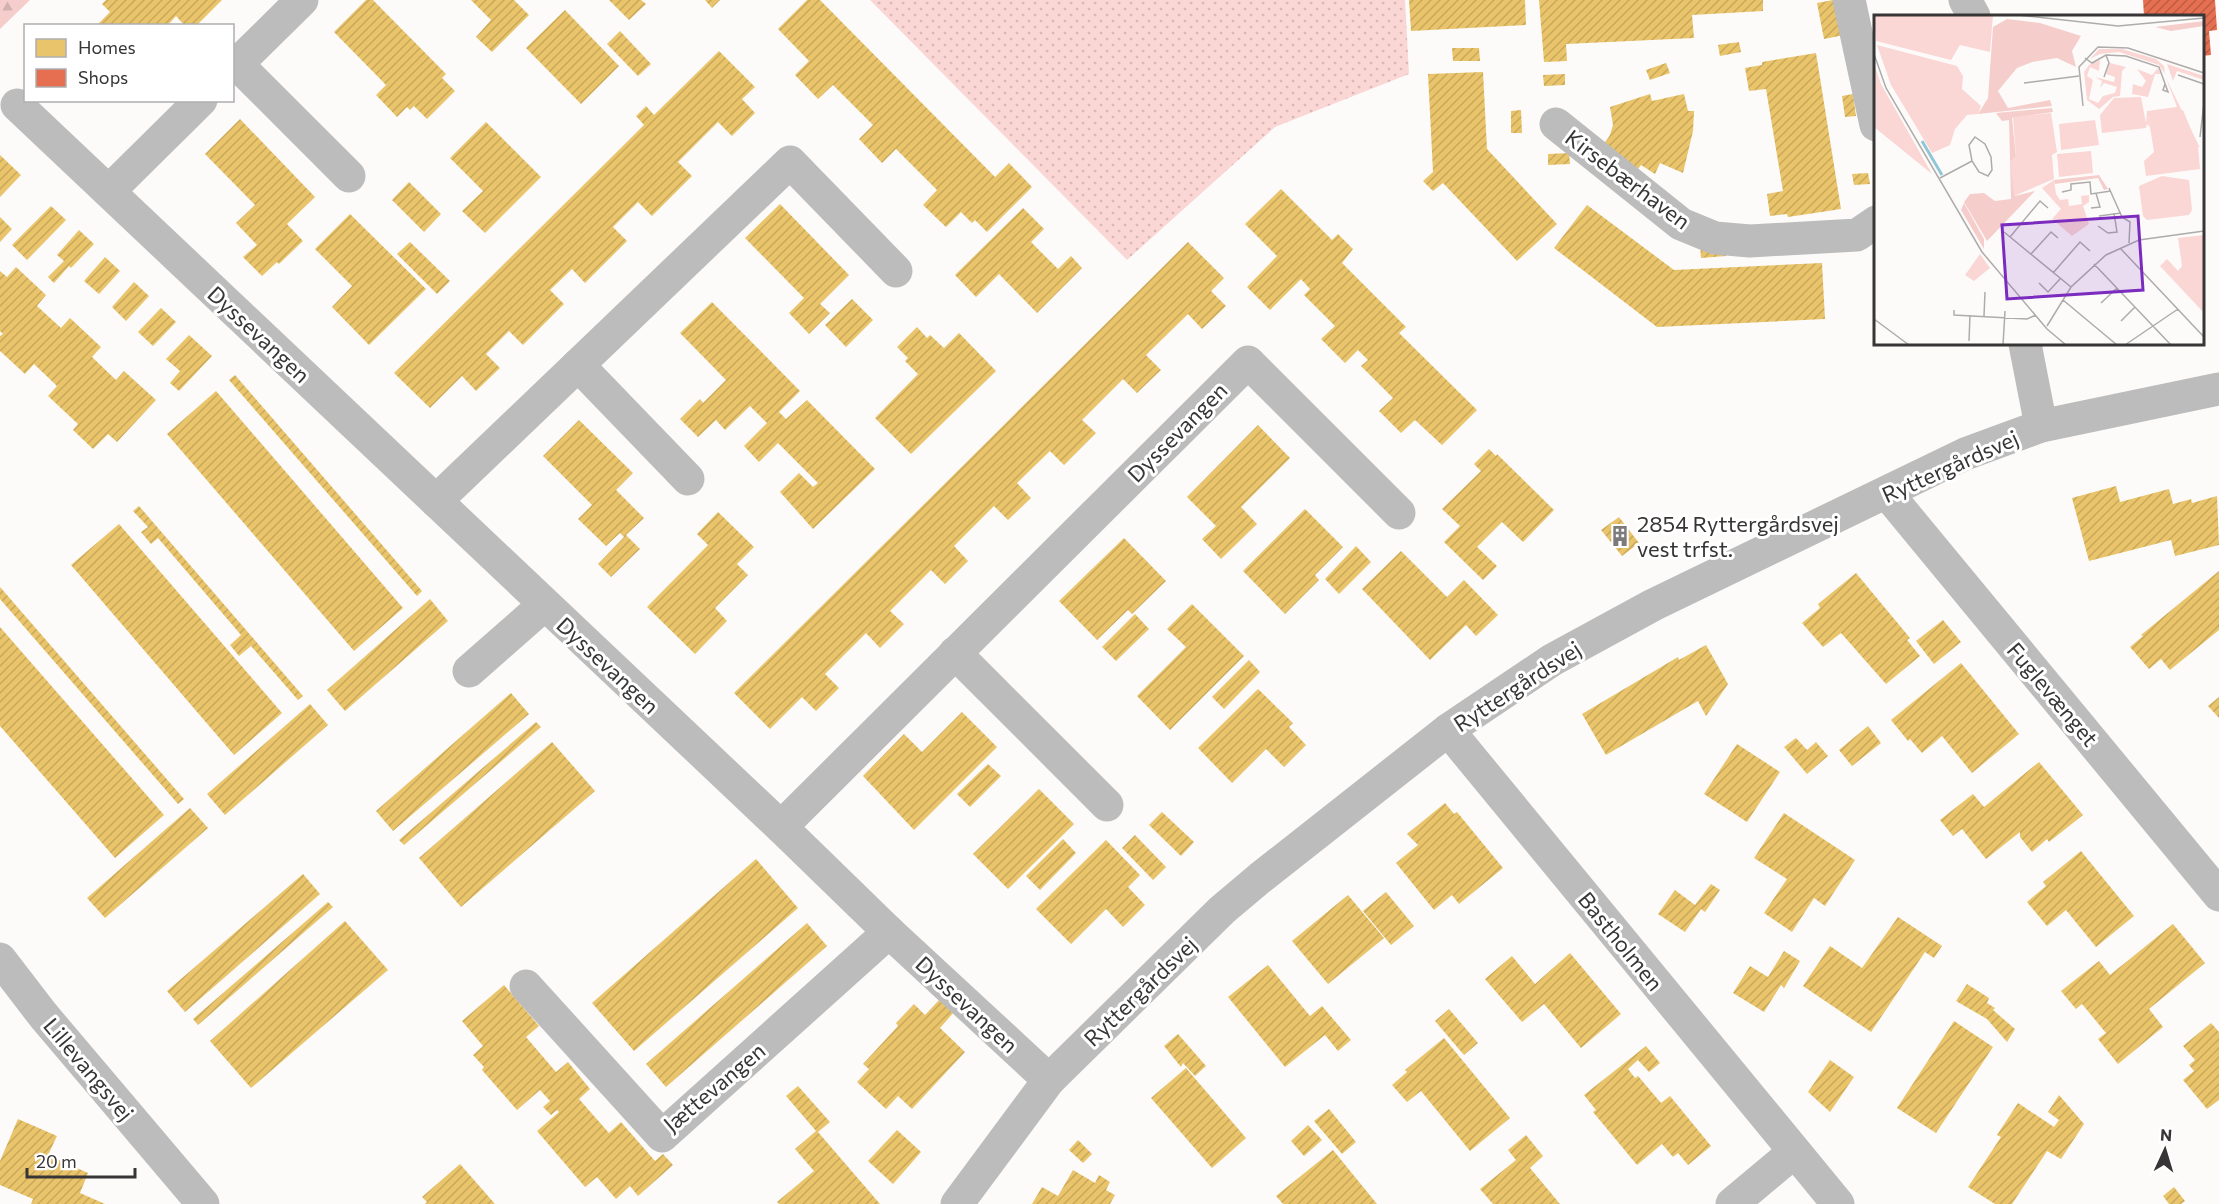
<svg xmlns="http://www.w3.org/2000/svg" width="2219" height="1204" font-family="Commissioner,sans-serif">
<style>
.green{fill:url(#green-dots)}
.forest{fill:url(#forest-firs)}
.homes{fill:url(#homes-hatch)}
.shops{fill:url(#shops-hatch)}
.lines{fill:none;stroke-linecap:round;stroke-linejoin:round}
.minor{stroke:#bcbcbc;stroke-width:33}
.tertiary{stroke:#bcbcbc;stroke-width:33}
.labels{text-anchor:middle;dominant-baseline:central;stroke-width:6;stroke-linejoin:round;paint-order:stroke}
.street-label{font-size:22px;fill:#373535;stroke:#fff}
.poi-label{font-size:22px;fill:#373535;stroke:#fff;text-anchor:start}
.inset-river{fill:none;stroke:#90c7d7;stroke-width:3}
.inset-road{fill:none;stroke:#aeacab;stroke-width:1.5}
.view{fill:#7b2cbf;fill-opacity:0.15;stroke:#7b2cbf;stroke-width:3}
.inset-edge{fill:none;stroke:#373535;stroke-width:3}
</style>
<defs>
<pattern id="green-dots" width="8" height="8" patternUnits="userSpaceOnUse" patternTransform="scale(1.5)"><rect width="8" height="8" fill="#fad6d4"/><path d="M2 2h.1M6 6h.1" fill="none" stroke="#d7b8b7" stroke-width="1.8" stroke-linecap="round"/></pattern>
<pattern id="forest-firs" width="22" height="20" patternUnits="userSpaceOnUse" patternTransform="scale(1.5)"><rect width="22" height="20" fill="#f5cdcb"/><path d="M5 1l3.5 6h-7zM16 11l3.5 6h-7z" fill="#d3b1af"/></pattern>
<pattern id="homes-hatch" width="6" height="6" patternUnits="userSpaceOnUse" patternTransform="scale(1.5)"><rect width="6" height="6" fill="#e9c46a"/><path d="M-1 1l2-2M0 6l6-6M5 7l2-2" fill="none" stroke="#c8a95c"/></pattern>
<pattern id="shops-hatch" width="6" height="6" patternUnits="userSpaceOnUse" patternTransform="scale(1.5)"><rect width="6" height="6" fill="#e76f51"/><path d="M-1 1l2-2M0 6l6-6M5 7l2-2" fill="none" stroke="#bc5c44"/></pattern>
</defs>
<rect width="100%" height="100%" fill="#fdfbfa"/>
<!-- green -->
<polygon class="green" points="870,0 1405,0 1409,74 1275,127 1127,260"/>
<!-- forest -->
<polygon class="forest" points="0,0 30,0 0,29"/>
<!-- homes -->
<g class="homes">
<polygon points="106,0 222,0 196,26 185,26 176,16 167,26 96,26 110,12 102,4"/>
<polygon points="366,0 373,0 446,74 442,78 455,91 427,119 414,106 410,110 407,107 397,117 376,95 386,85 334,32"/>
<polygon points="471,0 514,0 529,15 492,52 476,37 491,20"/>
<polygon points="609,0 641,0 646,4 629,20"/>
<polygon points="705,0 720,0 712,8"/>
<polygon points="807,0 820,0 995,177 1009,163 1032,187 987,232 975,220 972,223 961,212 946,227 923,205 937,190 896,149 882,163 859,139 873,125 833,85 818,99 795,75 809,61 778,29"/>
<polygon points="1409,0 1525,0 1526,25 1411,31"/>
<polygon points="1539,0 1763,0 1763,11 1692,15 1694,38 1566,44 1567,61 1544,62"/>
<polygon points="1833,0 1849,34 1824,39 1817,3"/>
<polygon points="565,10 619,66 581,104 526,48"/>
<polygon points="620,31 651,64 638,76 607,44"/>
<polygon points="1739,42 1741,52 1720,56 1718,45"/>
<polygon points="1452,48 1479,48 1480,61 1453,61"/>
<polygon points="719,51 755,87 742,99 755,113 732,136 718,122 678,162 692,176 652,216 638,202 613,227 627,241 585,283 572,269 550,290 564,304 523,345 509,331 486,354 500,368 476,391 462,376 430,408 394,373 644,125 636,116 646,106 654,115"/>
<polygon points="1816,53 1841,209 1788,217 1787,214 1770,216 1767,194 1783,191 1766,89 1749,91 1745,68 1762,65 1762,62"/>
<polygon points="1666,63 1670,73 1650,80 1646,70"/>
<polygon points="1483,72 1487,149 1557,224 1517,261 1443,183 1433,191 1423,181 1433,172 1428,74"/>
<polygon points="1565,74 1565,85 1544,86 1543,75"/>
<polygon points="1650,94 1652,101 1684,94 1688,111 1694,111 1693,131 1683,173 1660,163 1655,174 1641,165 1638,169 1604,144 1610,135 1613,125 1610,107"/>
<polygon points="1853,94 1856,116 1845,117 1842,96"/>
<polygon points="1521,110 1522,133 1511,133 1511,111"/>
<polygon points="240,119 315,197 287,224 303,241 279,264 277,262 262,276 243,257 257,245 236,223 255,205 205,154"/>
<polygon points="486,122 541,177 485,233 462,211 483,191 450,158"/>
<polygon points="1569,153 1570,164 1548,165 1548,154"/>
<polygon points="0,155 21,175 0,197"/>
<polygon points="1868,173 1870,184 1854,185 1852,174"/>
<polygon points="409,182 441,214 424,232 392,200"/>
<polygon points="1281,189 1332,240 1338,234 1353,249 1342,263 1406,327 1399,333 1477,410 1442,445 1415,420 1401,433 1379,411 1393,398 1361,366 1368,360 1358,350 1345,363 1321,339 1335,326 1304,295 1310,289 1301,279 1270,310 1247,287 1277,256 1245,224"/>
<polygon points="780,204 849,275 820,304 830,313 809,334 789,313 804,298 745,238"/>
<polygon points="1587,205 1674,270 1822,263 1825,319 1657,327 1554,248"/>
<polygon points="51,206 66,220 27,260 12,245"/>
<polygon points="1023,208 1044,229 1031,242 1058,269 1071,256 1082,268 1037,313 999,274 976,297 955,275"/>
<polygon points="350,214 426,289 369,345 332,307 352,286 315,249"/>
<polygon points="0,217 12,229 0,242"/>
<polygon points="79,230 94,244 71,268 69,266 54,283 48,277 64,261 57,255"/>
<polygon points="410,242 450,281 437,294 397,254"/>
<polygon points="1188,242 1224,278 1211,291 1226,306 1202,329 1188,314 1146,355 1161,370 1137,393 1123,379 1082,420 1096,433 1064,465 1050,451 1017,483 1031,498 1008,520 994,506 954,546 968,561 945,584 931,570 890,611 904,624 880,648 866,633 825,674 839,688 816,711 802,697 770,729 734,693"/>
<polygon points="1726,243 1726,256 1701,258 1700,244"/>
<polygon points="105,257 120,271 99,294 84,281"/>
<polygon points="16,267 46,295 37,306 61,328 70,318 101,347 92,357 116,380 124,371 156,400 117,442 108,434 93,449 73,430 78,424 48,396 57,386 34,364 25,374 0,351 0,336 3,334 0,331 0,271 7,277"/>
<polygon points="134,282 149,296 126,321 112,307"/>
<polygon points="852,299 873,320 846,347 825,325"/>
<polygon points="712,302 800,391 779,412 786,419 807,400 875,469 813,529 780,492 799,473 813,487 818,483 778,443 759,462 744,446 767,423 750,406 725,430 716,420 698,437 680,419 700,399 703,403 726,380 680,333"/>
<polygon points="161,308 176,322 153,346 138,332"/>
<polygon points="917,327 927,338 930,335 944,348 959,333 996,371 911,454 875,418 918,374 905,361 908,358 897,347"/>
<polygon points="189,335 212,356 179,391 170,383 180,371 166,359"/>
<polygon points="235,375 422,591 417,596 229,380"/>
<polygon points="216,391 403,608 354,651 167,434"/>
<polygon points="579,420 633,473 616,490 644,518 626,535 640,549 611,577 598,564 624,537 620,533 606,546 578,519 592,505 543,456"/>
<polygon points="1258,425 1290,458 1241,507 1257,524 1221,559 1202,539 1216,526 1187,497"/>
<polygon points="1489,449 1496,456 1497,454 1554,510 1523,542 1502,522 1477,547 1497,566 1483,580 1444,542 1460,526 1442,509 1481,471 1474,464"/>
<polygon points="2116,486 2120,502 2169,489 2173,504 2191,499 2192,503 2217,496 2219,545 2175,556 2171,540 2089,561 2072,498"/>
<polygon points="139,506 303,696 298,700 251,646 239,656 230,645 241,635 158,538 151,544 141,532 148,527 133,511"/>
<polygon points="1305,509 1343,547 1315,575 1319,580 1285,614 1243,571"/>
<polygon points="718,512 754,547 737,564 748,575 715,608 727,621 695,654 647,607 708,545 697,534"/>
<polygon points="1619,517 1639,543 1622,556 1601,530"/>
<polygon points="119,524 282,713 234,755 71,565"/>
<polygon points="1124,538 1166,581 1132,614 1128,610 1097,640 1059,601"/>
<polygon points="1356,546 1371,562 1339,594 1325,579"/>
<polygon points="1401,551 1447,597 1464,580 1498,615 1476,636 1466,625 1430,660 1362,589"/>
<polygon points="2219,571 2219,630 2170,670 2161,659 2149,669 2130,647 2143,636 2141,635"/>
<polygon points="1856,573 1910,638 1907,640 1920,656 1886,684 1841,633 1823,647 1802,623 1820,608 1818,604"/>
<polygon points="0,587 184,799 178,804 0,599"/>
<polygon points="430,599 448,621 345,711 327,690"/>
<polygon points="1192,604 1244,656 1170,730 1137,696 1186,647 1167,629"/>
<polygon points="1135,614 1149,629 1116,661 1102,647"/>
<polygon points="1943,620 1961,642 1934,664 1916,641"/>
<polygon points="0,627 164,815 115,858 0,726"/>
<polygon points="1706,645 1728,684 1706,716 1698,701 1606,755 1582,714 1678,657 1679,660"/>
<polygon points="1249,660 1260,672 1224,709 1212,697"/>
<polygon points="1961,663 2019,734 1972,773 1942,736 1922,753 1910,739 1908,741 1891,720"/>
<polygon points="1258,689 1293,723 1289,727 1306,745 1284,767 1266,749 1232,783 1198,748"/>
<polygon points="511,693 529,714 393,831 376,811"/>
<polygon points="2219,697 2219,718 2208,706"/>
<polygon points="310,704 328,725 225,815 207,794"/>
<polygon points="962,712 997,747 914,830 863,776 904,734 922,752"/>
<polygon points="536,722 541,727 404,845 399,840"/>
<polygon points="1868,726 1881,743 1852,766 1839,750"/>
<polygon points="1796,738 1807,750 1816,742 1828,756 1807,774 1784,747"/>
<polygon points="552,742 595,791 461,907 419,858"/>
<polygon points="1737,744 1780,772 1747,822 1704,794"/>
<polygon points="2039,762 2083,815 2049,842 2047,839 2032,852 2020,837 2020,832 1986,859 1962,829 1953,836 1940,820 1973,794 1984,807"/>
<polygon points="988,764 1001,776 970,807 957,794"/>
<polygon points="1039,789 1074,824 1008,889 973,854"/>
<polygon points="1445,803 1454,814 1457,812 1503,868 1459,904 1452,895 1434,910 1396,863 1418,845 1407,834"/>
<polygon points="190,808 208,828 105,918 87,898"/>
<polygon points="1162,812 1194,842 1181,856 1149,825"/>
<polygon points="1784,813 1855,860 1825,906 1814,898 1792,932 1764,913 1787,879 1754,858"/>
<polygon points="1135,835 1166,867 1153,880 1122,848"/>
<polygon points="1063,839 1076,853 1040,890 1026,876"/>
<polygon points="1106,840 1140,875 1128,887 1145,905 1123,927 1106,909 1071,944 1036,909"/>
<polygon points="2081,851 2134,916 2096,947 2066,910 2047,926 2027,902 2046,886 2043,882"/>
<polygon points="756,859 798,908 634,1051 592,1003"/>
<polygon points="303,874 320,894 185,1012 167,991"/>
<polygon points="1711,884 1720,890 1705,912 1701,909 1685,932 1658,914 1675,890 1695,905"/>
<polygon points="1386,892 1414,926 1391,945 1363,911"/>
<polygon points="1348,895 1384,938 1328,984 1292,941"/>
<polygon points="328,902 333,907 198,1025 193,1019"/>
<polygon points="1898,917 1942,946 1934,958 1925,952 1871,1032 1803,986 1830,946 1862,968"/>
<polygon points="345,921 388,970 251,1088 210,1041"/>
<polygon points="807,923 827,946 666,1087 646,1064"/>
<polygon points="2173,924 2205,963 2149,1009 2163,1027 2118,1064 2098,1039 2106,1033 2082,1004 2076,1009 2061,991 2099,961 2110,975"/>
<polygon points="1784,951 1800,961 1784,988 1781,985 1764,1012 1733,993 1750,966 1768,977"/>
<polygon points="1570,953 1621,1014 1581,1048 1544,1004 1522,1022 1485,979 1512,956 1535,984"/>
<polygon points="1268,965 1310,1016 1322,1006 1351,1040 1338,1051 1325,1035 1285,1067 1228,997"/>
<polygon points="1967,984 1989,998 1987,1003 1995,1008 1993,1010 2015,1029 2007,1042 1987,1019 1956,1001"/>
<polygon points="504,985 539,1026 526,1037 556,1072 568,1062 590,1089 579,1099 609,1133 621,1122 655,1161 663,1154 673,1165 638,1196 630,1186 616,1199 597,1177 585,1187 537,1131 559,1112 557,1110 551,1115 543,1107 550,1101 540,1090 517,1110 482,1070 484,1067 473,1055 483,1046 462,1021"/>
<polygon points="940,999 954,1012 940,1028 965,1052 912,1109 898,1096 886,1109 857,1082 869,1069 863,1064 898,1026 896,1023 914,1004 925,1015"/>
<polygon points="1449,1009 1478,1043 1464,1055 1435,1021"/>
<polygon points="1954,1021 1993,1047 1936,1133 1897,1108"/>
<polygon points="2211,1023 2219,1032 2219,1100 2207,1109 2183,1080 2194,1071 2189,1065 2195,1060 2183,1046"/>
<polygon points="1178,1034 1206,1066 1195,1076 1183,1063 1181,1067 1164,1046"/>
<polygon points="1444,1038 1510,1118 1470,1151 1421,1091 1407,1102 1392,1085 1407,1072 1405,1070"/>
<polygon points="1646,1046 1660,1063 1649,1072 1638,1060 1628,1069 1635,1078 1638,1076 1661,1103 1670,1096 1711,1146 1688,1165 1678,1153 1673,1157 1662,1144 1637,1165 1593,1112 1596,1110 1584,1095"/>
<polygon points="1830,1060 1854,1077 1830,1112 1808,1092"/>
<polygon points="1186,1068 1246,1138 1212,1168 1151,1098"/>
<polygon points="798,1086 830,1122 818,1132 880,1204 779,1204 777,1202 814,1171 795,1149 816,1131 786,1096"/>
<polygon points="2059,1095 2084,1124 2061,1159 2047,1151 2012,1204 1995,1204 1968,1187 2001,1137 1997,1135 2018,1103 2054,1127 2059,1120 2048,1112"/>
<polygon points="1329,1109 1356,1142 1342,1154 1314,1121"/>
<polygon points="18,1119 57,1136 48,1155 88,1173 80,1193 105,1204 31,1204 33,1199 0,1185 0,1161"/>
<polygon points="1308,1125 1322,1140 1304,1156 1291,1141"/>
<polygon points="897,1130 921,1152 893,1184 868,1161"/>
<polygon points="1526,1135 1543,1156 1530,1168 1560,1204 1493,1204 1480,1189 1516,1160 1508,1150"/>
<polygon points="1078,1140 1092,1154 1083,1163 1069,1150"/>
<polygon points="1333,1150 1377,1204 1283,1204 1276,1196"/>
<polygon points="460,1164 495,1204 425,1204 427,1202 422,1197"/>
<polygon points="1073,1170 1095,1183 1099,1175 1110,1182 1106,1190 1115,1195 1110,1204 1032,1204 1042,1187 1058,1196"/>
<polygon points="2174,1187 2185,1201 2181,1204 2169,1204 2163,1196"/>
</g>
<!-- shops -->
<polygon class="shops" points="2143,0 2215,0 2217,30 2209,31 2211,55 2202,56 2202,16 2144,16"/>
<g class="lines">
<!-- minor -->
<g class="minor">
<polyline points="1849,0 1876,125"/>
<polyline points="1965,0 1974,16"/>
<polyline points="237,64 349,176"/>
<polyline points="232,69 302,0"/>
<polyline points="17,105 781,827 889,932 1049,1080"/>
<polyline points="1556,124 1681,224 1715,238 1750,241 1857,235 1876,222"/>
<polyline points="109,191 201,100"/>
<polyline points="2025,344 2041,426"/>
<polyline points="578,365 688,479"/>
<polyline points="1887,493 2219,895"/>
<polyline points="436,501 790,162 896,271"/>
<polyline points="955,653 1107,805"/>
<polyline points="469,671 544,605"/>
<polyline points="1448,730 1838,1204"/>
<polyline points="781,827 1248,362 1399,513"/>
<polyline points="526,986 662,1136 889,932"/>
<polyline points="1732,1204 1794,1152"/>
</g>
<!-- tertiary -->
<g class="tertiary">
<polyline points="0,959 43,1015 203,1204"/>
<polyline points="957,1204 1049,1080 1222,910 1260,878 1448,730 1552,660 1653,605 1965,454 2041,426 2219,389"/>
</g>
</g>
<!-- icons -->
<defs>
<symbol id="building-bare" viewBox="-9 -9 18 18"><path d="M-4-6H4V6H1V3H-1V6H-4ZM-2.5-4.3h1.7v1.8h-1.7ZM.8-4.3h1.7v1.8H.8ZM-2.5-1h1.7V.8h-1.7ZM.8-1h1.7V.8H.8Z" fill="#7c7a7a" stroke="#fff" stroke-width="2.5" paint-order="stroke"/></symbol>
</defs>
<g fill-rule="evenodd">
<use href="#building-bare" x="1605" y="521" width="30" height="30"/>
</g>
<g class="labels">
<!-- street labels -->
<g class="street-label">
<text transform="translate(1628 179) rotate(37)">Kirsebærhaven</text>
<text transform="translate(259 334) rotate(43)">Dyssevangen</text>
<text transform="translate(1177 432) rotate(-45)">Dyssevangen</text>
<text transform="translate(1950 466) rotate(-24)">Ryttergårdsvej</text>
<text transform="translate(608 665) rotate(43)">Dyssevangen</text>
<text transform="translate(1517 686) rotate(-33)">Ryttergårdsvej</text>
<text transform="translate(2053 694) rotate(50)">Fuglevænget</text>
<text transform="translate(1621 941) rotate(51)">Bastholmen</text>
<text transform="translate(1140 991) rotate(-44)">Ryttergårdsvej</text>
<text transform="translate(967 1004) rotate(43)">Dyssevangen</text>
<text transform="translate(89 1069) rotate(50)">Lillevangsvej</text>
<text transform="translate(714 1087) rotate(-40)">Jættevangen</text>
</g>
<!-- poi labels -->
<g class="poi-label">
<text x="1637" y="523">2854 Ryttergårdsvej<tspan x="1637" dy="25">vest trfst.</tspan></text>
</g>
</g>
<!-- overview -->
<g transform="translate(1874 15)">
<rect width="330" height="330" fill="#fdfbfa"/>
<path d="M0,0H119L116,37L86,30L77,45L2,26ZM3,30L83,51L89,61L88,74L107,91L104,99L93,100L81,114L76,130L58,138L17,70ZM225,34H248L282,44L290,51L291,59L285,50L245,37L226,39L216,44ZM226,45L225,56L216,52L213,61L219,65L215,84L224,88L229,81L241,78L243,72L230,68L226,73L228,66L221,62L240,67L241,62L232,59L236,48L252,52L248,56L246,81L239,82L225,94L213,85L210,57L215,50ZM0,49L7,69L58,159L0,112ZM293,49L330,61V65L303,56L299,66ZM284,53L287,59H281L274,82L258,79L259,69L268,72L272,66L263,54L278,60ZM292,63L326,133L274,100L276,112L273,109L272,113L228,118L226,100L240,83L267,82L272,108L273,96L303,92ZM180,165L182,179L186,185L194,184L195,191L208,189L207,181L215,180V187L209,191L215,209L198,221L178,204L187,194L168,173ZM106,239L116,253L100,266L91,260Z" fill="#fad6d4"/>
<path d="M133,4L166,8L207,21L198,36L202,52L183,43L158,47L143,53L124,76L134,93L176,85L178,91L104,99L114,83L119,12ZM330,6V11L297,16L281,12ZM178,93L179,97L138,103L142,142L137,146L141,181L161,176L113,226L90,187L96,179L110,178L121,186L137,184L135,105L128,106L122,98ZM225,160L234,174L230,175L224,163L181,169L180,165ZM90,188L110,224V234L87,195Z" fill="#f5cdcb"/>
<path d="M309,95L324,132L326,154L272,161L270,146L280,137L274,100ZM177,98L183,137L178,140L180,164L140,181L136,147L142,142L139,102ZM221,105L225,130L187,135L185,109ZM217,136L219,158L185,162L183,139ZM288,161L315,165L318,195L315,200L273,205L269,201L265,171ZM330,220V298L286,251L293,244L304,256L308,251L304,223Z" fill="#fad6d4"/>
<path class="inset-river" d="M48,126L68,160"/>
<path class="inset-road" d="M144,0L244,11L330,3M0,39L12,73L108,237L173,314M211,43L218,48L232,40L252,41L285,52L294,77L289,75L291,69M304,60L330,69M230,62L235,48L232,40M150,68L205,61M209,91L205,52L224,32L254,33L330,58M101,122L111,129L117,142L118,155L114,161L105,157L98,146L95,130ZM326,122L330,88M66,163L98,146M235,173L248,202L256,207L255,228M188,177L197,175V169L216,167L217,179L237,176M217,193L226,192L222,178M225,201L247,198M224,211L234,218L243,217L240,198M130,217L197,272M136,222L166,186L174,193M246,233L330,322M157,239L177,217L184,223M220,249L297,330M179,258L206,227L216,236M165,268L174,277L186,264M189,285L243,330M227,288L243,273M80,295V300L153,304L162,300M110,301L111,277M0,304L35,330M247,306L261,292M173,311L197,272L232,240L265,225L330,216M173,314L192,330M95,326L96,300M129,330L131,296M251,330L304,294"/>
<path class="view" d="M264,201L269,275L133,284L128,210Z"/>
<rect width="330" height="330" class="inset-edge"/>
</g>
<!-- legend -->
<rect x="24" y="24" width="210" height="78" fill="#ffffff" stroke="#afaeae" stroke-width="1.5"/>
<rect x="36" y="39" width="30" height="18" fill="#e9c46a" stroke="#afaeae" stroke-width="1.5"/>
<text x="78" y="54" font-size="18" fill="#373535">Homes</text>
<rect x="36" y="69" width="30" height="18" fill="#e76f51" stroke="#afaeae" stroke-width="1.5"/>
<text x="78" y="84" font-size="18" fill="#373535">Shops</text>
<!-- north arrow -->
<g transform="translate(2165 1150) rotate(4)" stroke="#ffffff" stroke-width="4.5" paint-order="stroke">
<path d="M0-4.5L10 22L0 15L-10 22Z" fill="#373535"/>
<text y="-9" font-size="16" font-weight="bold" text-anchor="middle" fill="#373535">N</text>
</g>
<!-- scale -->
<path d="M27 1168v9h108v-9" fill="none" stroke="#373535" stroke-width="3"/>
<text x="36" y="1168" font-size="18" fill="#373535" stroke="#ffffff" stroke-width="4.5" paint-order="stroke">20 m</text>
</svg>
